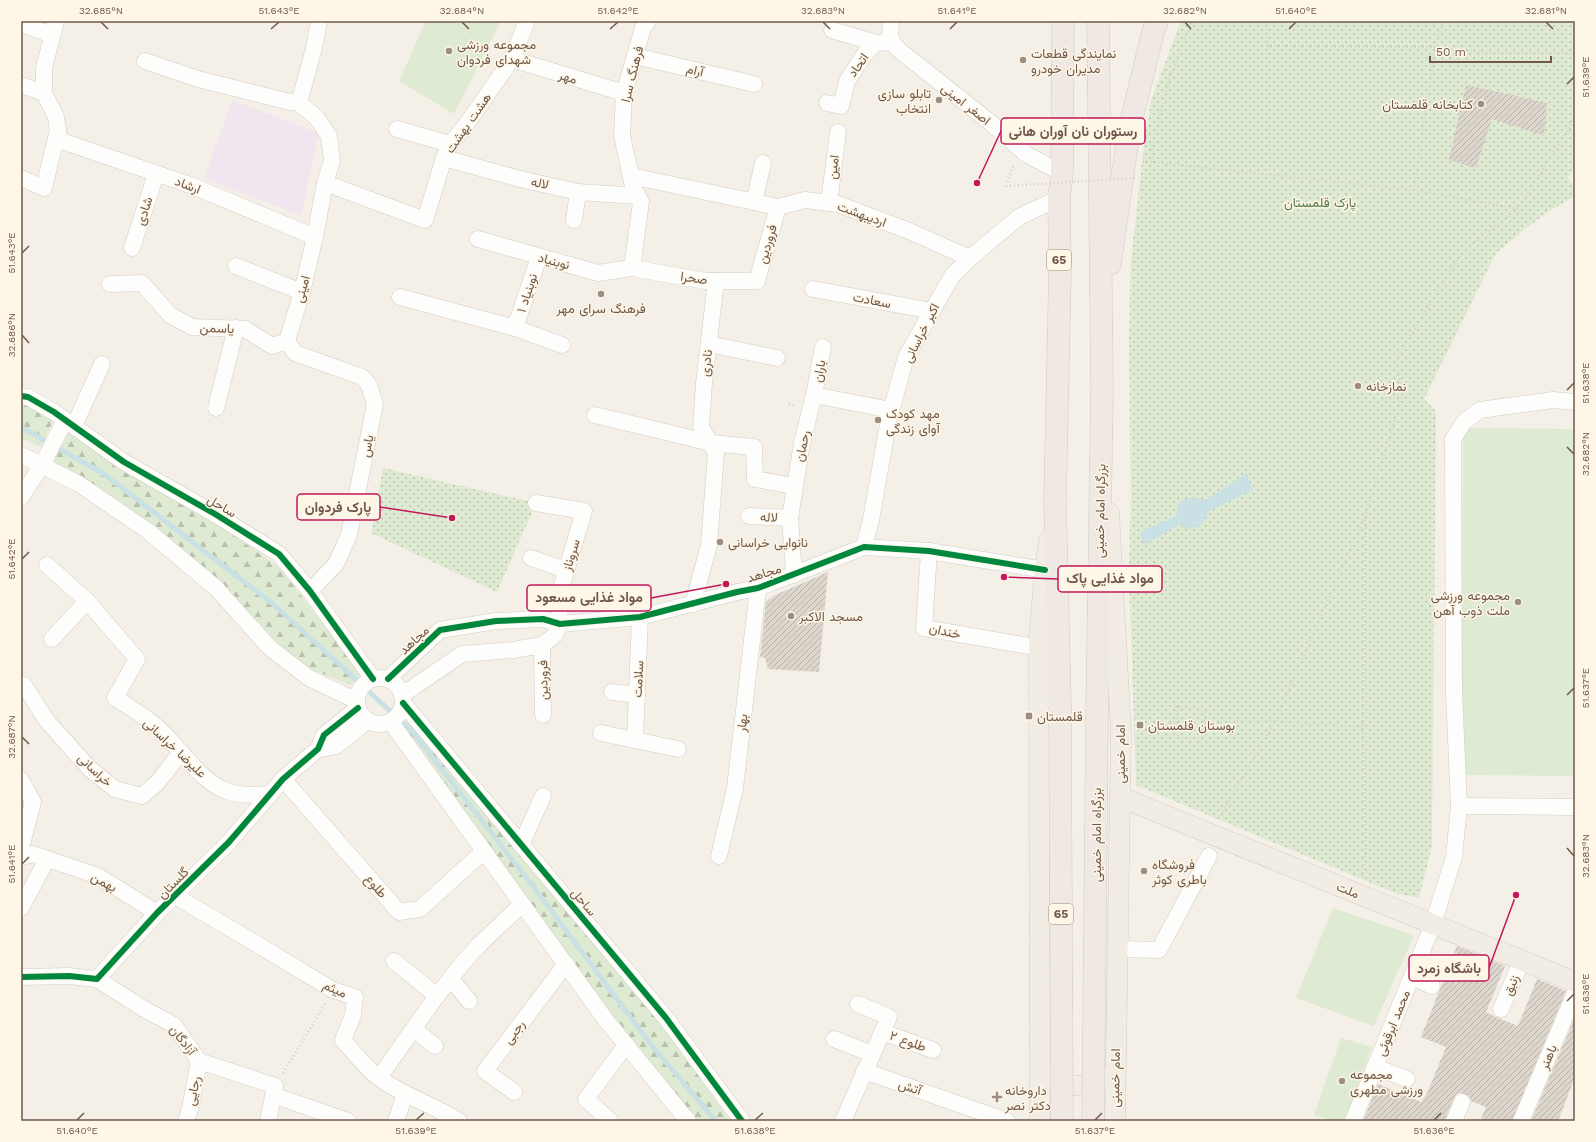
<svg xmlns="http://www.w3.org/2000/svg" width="1596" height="1142" font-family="'Work Sans',Vazirmatn,sans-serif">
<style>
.education{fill:#f1e6ef}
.green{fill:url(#green-dots)}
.forest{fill:url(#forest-firs)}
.pitch{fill:#dfead2}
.water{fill:#c9e1e4}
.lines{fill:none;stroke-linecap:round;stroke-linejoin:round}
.stream{stroke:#c9e1e4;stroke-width:5}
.building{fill:url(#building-hatch)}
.minor-casing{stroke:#d3cbc3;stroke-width:17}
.major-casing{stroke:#d3cbc4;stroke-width:21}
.highway-casing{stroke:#d3cbc4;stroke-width:23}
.path{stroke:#d6cfc9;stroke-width:2.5;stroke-dasharray:1 3;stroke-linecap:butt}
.minor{stroke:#fdfdfb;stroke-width:16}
.major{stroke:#f1ede4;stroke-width:20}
.highway{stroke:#efe8e3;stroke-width:22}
.highway-bridge-casing{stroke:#d3cbc4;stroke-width:23;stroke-linecap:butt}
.path-bridge{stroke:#d6cfc9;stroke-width:2.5;stroke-dasharray:1 3;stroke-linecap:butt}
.highway-bridge{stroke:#efe8e3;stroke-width:22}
.cycleway-casing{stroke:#fef6e7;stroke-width:8}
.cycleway{stroke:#00873e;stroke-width:6}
.ticks{fill:none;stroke:#70594a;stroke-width:1.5}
.poi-dot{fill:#9e8e81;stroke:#fef6e7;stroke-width:1.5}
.labels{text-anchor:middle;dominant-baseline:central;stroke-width:3;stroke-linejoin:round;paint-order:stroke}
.shield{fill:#fef6e7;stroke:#9b8879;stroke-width:1}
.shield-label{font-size:12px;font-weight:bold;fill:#70594a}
.poi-label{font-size:13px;fill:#70594a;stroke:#fef6e7;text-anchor:start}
.street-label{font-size:13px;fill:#70594a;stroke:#fef6e7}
.park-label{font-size:13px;fill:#537a45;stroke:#fef6e7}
.leader{fill:none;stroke:#c2185b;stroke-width:1.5}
.callout-dot{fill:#c2185b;stroke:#fef6e7;stroke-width:1.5}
.callout{fill:#fef6e7;stroke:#c2185b;stroke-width:1.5}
.callout-label{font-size:14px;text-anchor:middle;font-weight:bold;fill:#70594a}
.neatline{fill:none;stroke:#70594a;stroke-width:1.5}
.ticks-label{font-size:10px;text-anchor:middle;fill:#70594a}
</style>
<defs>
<pattern id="green-dots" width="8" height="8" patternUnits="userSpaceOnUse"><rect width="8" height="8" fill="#dfead2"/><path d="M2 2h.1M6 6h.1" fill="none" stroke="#b9c1ac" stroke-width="1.8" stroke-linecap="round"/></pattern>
<pattern id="forest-firs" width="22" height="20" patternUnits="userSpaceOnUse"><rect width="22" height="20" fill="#dfead2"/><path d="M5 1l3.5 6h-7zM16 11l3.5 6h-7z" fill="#b9c1ac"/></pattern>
<pattern id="building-hatch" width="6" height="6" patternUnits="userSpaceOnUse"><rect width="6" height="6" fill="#ddd6cd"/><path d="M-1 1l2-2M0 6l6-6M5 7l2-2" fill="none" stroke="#b8b1a8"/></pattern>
</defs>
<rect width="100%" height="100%" fill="#f4f0e7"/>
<!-- education -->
<polygon class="education" points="232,100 319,133 301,215 204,179"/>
<!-- green -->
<g class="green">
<polygon points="1181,21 1575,21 1575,169 1568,177 1575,186 1575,196 1543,215 1496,253 1424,399 1436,411 1432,846 1419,898 1395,893 1136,785 1129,569 1131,497 1129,340 1131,260 1145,137 1151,100"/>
<polygon points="383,468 536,503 497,592 371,533"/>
</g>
<!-- forest -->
<g class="forest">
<polygon points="21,405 27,406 53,421 41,447 21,438"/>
<polygon points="70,431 170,497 220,526 279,567 364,676 350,685 309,668 281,646 220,583 173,542 101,488 52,463"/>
<path d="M407,717L640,998L679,1047L730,1121H697C592,995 500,858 404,726Z"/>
</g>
<!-- pitch -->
<g class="pitch">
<polygon points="426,21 501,21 454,114 399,81"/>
<polygon points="1463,428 1575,429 1575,776 1461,775"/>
<polygon points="1333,908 1414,935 1374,1026 1296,998"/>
<polygon points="1341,1038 1372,1047 1345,1121 1335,1121 1314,1115"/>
</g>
<!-- water -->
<path class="water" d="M1247,473L1253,490L1209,511C1204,523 1200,528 1186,529L1180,524L1144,545L1140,532L1176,516C1177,513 1177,508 1178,506C1183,495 1197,498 1206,500Z"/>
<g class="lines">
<!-- stream -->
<polyline class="stream" points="21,427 104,474 273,604 412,731 532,885 652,1046 716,1121"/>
</g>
<!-- building -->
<g class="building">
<polygon points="1466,85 1547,103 1544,136 1492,119 1476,168 1449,160"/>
<polygon points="828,572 819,672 768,669 765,658 760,657 766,602 773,596"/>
<polygon points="1457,946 1505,966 1486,1012 1498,1018 1518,1026 1537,979 1566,991 1512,1121 1480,1121 1486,1107 1471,1101 1469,1096 1461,1093 1456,1094 1444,1121 1363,1121 1378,1084 1421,1102 1427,1093 1446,1047 1421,1037"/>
<polygon points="1575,1017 1575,1077 1558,1121 1531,1121"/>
</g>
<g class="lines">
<defs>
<g id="minor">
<polyline points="56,21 44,68 44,93 56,117 59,140 190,185 315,237"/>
<polyline points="891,21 890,40 899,50 991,123 1026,154 1062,173"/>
<polyline points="21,24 52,35"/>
<polyline points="832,30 876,43"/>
<polyline points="635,56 754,84"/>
<polyline points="512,59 624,93"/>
<polyline points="145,61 198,79 290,102 299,103"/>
<polyline points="21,85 44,93"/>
<polyline points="299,103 314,48 319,21"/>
<polyline points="827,103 841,106 847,81 864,55 876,43 893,42"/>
<polyline points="397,129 450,144"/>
<polyline points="444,158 520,179 578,192 638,196"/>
<polyline points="631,176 778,207 805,200 838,204 909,231 970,258"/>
<polyline points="21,178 44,188 58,130"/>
<polyline points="325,183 425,220 444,158 450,144 466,125 512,59 527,21"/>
<polyline points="754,202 763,163"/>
<polyline points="829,203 838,132"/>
<polyline points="574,220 578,192"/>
<polyline points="478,239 598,273 632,268 705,281 757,281 778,207"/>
<polyline points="132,248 156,174"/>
<polyline points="236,266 302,292"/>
<polyline points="632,268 641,202 633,187 622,135 624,93 643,28 648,21"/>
<polyline points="110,284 142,283 170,315 192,327 245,329 272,346 287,341"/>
<polyline points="813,289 932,311"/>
<polyline points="400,297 515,328 562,345"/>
<polyline points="515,328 539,257"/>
<polyline points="287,341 295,353 362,377 369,385 375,404 349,535 336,564 310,591"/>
<polyline points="287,341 302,292 315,237 325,183 332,161 329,136 317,118 299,103"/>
<polyline points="709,344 777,358"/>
<polyline points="814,395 891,410"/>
<polyline points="21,396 28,397 54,412 124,462 215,514 279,554 310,591 373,679"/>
<polyline points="216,408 236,328"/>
<polyline points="595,415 711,443 754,447 755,479 794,486"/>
<polyline points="74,426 102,364"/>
<polyline points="21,455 79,484 148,531 216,588 270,648 309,678 357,701"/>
<polyline points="21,497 42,465 65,420"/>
<polyline points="749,516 790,518"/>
<polyline points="864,547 871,520 889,418 906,357 952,276 970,258 1019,217 1059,198"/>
<polyline points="929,551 924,628 1040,648"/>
<polyline points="531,558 566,570"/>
<path d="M47,565L87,601L137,659L115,698C129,707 145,716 158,728C180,747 196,777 224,790C236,796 257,795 270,794"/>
<polyline points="794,575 790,518 802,443 814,395 823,347"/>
<polyline points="693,604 709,545 716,453 701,427 704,383 716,281"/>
<polyline points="52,639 87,601"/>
<polyline points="542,645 543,715"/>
<circle cx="380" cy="701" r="23"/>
<polyline points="388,679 440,630 496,621 543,619 560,624 640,617 737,592 758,588 864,547 929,551 1045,570"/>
<polyline points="21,684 24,685 47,721 90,769 115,789 142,796 158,782 181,752"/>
<polyline points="612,692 637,695"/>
<polyline points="402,695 462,654 513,650 542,645 555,635 560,624 559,595 584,511 536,503"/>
<polyline points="403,703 666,1018 742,1121"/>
<polyline points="390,721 605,1019 688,1121"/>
<polyline points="601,733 678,749"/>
<polyline points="635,740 640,617"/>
<polyline points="318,749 336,746 368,720"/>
<polyline points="283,779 399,912 420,909 484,851"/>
<polyline points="21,780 33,802 21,848"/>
<polyline points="1459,806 1575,807"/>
<polyline points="521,845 543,796"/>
<polyline points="719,856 735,788 758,588"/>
<polyline points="21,857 33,854 98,876 157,913"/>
<path d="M175,896L250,940L333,990L355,997L353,1015L343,1040C354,1053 365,1067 379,1078C404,1096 433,1105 459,1121"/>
<polyline points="21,908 47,859"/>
<polyline points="1118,949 1159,950 1209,856"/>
<polyline points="394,961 437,996"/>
<polyline points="21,977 69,976 97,979 157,913 229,842 283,779 318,749 324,735 358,708"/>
<polyline points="1412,977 1432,986"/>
<polyline points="97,979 144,1009 174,1025 199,1061 275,1086 268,1121"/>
<polyline points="451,979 469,1001"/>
<polyline points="1501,1009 1522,960"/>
<polyline points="414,1029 435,1046"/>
<polyline points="882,1032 933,1050"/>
<polyline points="834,1039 872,1054"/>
<polyline points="1375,1067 1407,1079"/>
<polyline points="864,1071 1007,1121"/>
<path d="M379,1078C411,1033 441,986 478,946C492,932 508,918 522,904"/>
<polyline points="514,1092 485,1071 566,964"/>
<polyline points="273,1095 348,1121"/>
<polyline points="186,1121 190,1109 199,1061"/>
<polyline points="396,1121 405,1094"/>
<polyline points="610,1121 586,1099 626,1045"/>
<polyline points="843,1121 889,1017 858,1004"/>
<polyline points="1353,1121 1433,924 1454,857 1459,806 1454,692 1453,439 1464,422 1480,410 1553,400 1575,402"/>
<polyline points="1454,1121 1462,1102"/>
<polyline points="1521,1121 1575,993"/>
</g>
<g id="major">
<polyline points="1109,513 1121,732 1115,1121"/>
<polyline points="1120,797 1575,982"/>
<path d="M1048,1074C1063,1088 1092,1090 1108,1077"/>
<polyline points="1040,1121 1039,637 1045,570 1049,540"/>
</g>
<g id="highway">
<polyline points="1110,264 1129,130 1153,32 1157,21"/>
<polyline points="1060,707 1055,500 1060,272 1059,198 1062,173 1063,21"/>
<polyline points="1097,716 1102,388 1098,21"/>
</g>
</defs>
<!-- minor casing -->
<use href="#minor" class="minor-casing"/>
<!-- major casing -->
<use href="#major" class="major-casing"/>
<!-- highway casing -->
<use href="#highway" class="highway-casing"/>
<!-- path -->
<g class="path">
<polyline points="1267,21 1270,174"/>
<polyline points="1267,46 1435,47 1489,53 1575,53"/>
<polyline points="1143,161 1414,190 1518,209"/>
<polyline points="1153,162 1152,147 1170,77 1192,21"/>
<polyline points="1006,186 1014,164"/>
<polyline points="1414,190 1435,47 1443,21"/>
<polyline points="1382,400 1403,393 1396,367 1399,354 1463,251 1518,209 1571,125 1575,115"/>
<polyline points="789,404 796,406"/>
<polyline points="1205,722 1275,721 1363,727"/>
<polyline points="1138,730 1178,723 1177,738 1204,738 1205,709 1176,707 1178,723"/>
<polyline points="1219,819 1275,721 1365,516 1403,393"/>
<polyline points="1363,877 1365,853 1363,727 1365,519"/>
<polyline points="283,1073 326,1002"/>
</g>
<!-- minor -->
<use href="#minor" class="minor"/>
<!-- major -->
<use href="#major" class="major"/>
<!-- highway -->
<use href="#highway" class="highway"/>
<defs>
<g id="highway-bridge">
<polyline points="1060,707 1062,1121"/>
<polyline points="1093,1121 1097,716"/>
</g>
</defs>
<!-- highway-bridge casing -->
<use href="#highway-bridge" class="highway-bridge-casing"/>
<!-- path-bridge -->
<polyline class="path-bridge" points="1006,186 1136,178"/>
<!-- highway-bridge -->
<use href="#highway-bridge" class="highway-bridge"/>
<defs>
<g id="cycleway">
<polyline points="21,396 28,397 54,412 124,462 215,514 279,554 310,591 373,679"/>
<polyline points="388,679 440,630 496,621 543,619 560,624 640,617 737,592 758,588 864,547 929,551 1045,570"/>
<polyline points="403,703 666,1018 742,1121"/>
<polyline points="21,977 69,976 97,979 157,913 229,842 283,779 318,749 324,735 358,708"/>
</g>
</defs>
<!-- cycleway casing -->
<use href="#cycleway" class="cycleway-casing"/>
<!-- cycleway -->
<use href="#cycleway" class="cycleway"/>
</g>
<!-- ticks -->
<path class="ticks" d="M101,22L108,29M462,22L469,29M823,22L830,29M1185,22L1191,29M1546,22L1553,29M271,29L279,22M610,29L618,22M950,29L957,22M1289,29L1296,22M1567,84L1574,77M22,253L29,246M22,335L29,343M1567,390L1574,383M1567,447L1574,454M22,559L29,552M1567,695L1574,688M22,737L29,744M1567,848L1574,856M22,864L29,857M1567,1001L1574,994M77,1120L84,1113M416,1120L424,1113M755,1120L763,1113M1095,1120L1102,1113M1434,1120L1441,1113"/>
<!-- markers -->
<g class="poi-dot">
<circle cx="449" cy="51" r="4"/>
<circle cx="1023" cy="60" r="4"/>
<circle cx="939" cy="100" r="4"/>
<circle cx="1481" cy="104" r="4"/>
<circle cx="601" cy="294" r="4"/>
<circle cx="1358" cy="386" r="4"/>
<circle cx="878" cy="420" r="4"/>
<circle cx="720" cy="542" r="4"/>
<circle cx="1518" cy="602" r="4"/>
<circle cx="791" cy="616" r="4"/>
<rect x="1025" y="712" width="8" height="8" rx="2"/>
<rect x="1136" y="721" width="8" height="8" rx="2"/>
<circle cx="1144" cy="871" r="4"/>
<circle cx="1342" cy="1081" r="4"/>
<path d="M995 1091h4v4h4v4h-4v4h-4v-4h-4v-4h4z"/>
</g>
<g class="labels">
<!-- shield labels -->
<g class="shield">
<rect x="1047" y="250" width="24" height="20" rx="3"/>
<rect x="1049" y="904" width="24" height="20" rx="3"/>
</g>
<g class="shield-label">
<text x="1059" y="260">65</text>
<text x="1061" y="914">65</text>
</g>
<!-- poi labels -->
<g class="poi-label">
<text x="457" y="44">مجموعه ورزشی<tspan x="457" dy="15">شهدای فردوان</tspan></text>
<text x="1031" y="53">نمایندگی قطعات<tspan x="1031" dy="15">مدیران خودرو</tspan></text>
<text x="931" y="93" text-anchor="end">تابلو سازی<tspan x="931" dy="15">انتخاب</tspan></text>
<text x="1473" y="104" text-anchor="end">کتابخانه قلمستان</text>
<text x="601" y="308" text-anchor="middle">فرهنگ سرای مهر</text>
<text x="1366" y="386">نمازخانه</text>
<text x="886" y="413">مهد کودک<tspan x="886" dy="15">آوای زندگی</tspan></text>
<text x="728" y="542">نانوایی خراسانی</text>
<text x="1510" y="595" text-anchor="end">مجموعه ورزشی<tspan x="1510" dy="15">ملت ذوب آهن</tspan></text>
<text x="799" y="616">مسجد الاکبر</text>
<text x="1037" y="716">قلمستان</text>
<text x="1148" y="725">بوستان قلمستان</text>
<text x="1152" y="864">فروشگاه<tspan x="1152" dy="15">باطری کوثر</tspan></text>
<text x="1350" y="1074">مجموعه<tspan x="1350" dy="15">ورزشی مطهری</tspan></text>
<text x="1005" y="1090">داروخانه<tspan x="1005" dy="15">دکتر نصر</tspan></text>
</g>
<!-- street labels -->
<g class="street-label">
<text transform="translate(858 65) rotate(-55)">اتحاد</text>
<text transform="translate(695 70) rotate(13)">آرام</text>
<text transform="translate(632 74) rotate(-76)">فرهنگ سرا</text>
<text transform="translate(568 77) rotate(17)">مهر</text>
<text transform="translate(966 104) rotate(38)">اصغر امینی</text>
<text transform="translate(468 123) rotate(-55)">هشت بهشت</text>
<text transform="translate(833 167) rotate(-83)">امین</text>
<text transform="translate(540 183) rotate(12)">لاله</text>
<text transform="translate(188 185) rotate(21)">ارشاد</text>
<text transform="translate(144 211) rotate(-72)">شادی</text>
<text transform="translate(862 214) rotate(20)">اردیبهشت</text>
<text transform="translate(767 244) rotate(-74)">فروردین</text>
<text transform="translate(554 261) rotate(15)">نوبنیاد</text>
<text transform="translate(694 278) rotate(8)">صحرا</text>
<text transform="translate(302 289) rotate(-74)">امینی</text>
<text transform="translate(527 293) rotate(-72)">نوبنیاد ۱</text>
<text transform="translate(872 300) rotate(11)">سعادت</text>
<text transform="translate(217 328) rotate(2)">یاسمن</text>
<text transform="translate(921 333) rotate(-63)">اکبر خراسانی</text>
<text transform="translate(706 363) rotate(-83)">نادری</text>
<text transform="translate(819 371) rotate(-80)">باران</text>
<text transform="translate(367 446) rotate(-79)">یاس</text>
<text transform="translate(802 446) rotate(-78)">رحمان</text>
<text transform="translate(222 506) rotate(31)">ساحل</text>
<text transform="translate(1100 511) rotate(-89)">بزرگراه امام خمینی</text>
<text transform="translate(769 517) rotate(3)">لاله</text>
<text transform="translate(571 555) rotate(-73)">سروناز</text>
<text transform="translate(764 573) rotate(-17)">مجاهد</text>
<text transform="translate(945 631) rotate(13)">خندان</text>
<text transform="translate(414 640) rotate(-43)">مجاهد</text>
<text transform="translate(638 679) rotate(-87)">سلامت</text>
<text transform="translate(543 680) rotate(-91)">فروردین</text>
<text transform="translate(742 723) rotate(-84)">بهار</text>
<text transform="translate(175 748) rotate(43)">علیرضا خراسانی</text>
<text transform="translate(1120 754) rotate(-90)">امام خمینی</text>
<text transform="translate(95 770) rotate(43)">خراسانی</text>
<text transform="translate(1096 835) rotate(-90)">بزرگراه امام خمینی</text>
<text transform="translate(104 882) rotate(28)">بهمن</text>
<text transform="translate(173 883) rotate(-45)">گلستان</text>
<text transform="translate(376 886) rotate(49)">طلوع</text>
<text transform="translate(1348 890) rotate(22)">ملت</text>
<text transform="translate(584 902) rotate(50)">ساحل</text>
<text transform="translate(1511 985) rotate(-67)">زنبق</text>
<text transform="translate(335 989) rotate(24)">میثم</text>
<text transform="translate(1393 1023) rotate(-68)">محمد ابرقوئی</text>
<text transform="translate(514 1032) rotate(-53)">رجبی</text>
<text transform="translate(183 1040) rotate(52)">آزادگان</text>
<text transform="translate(908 1041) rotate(19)">طلوع ۲</text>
<text transform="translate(1548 1057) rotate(-67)">باهنر</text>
<text transform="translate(1115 1078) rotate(-89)">امام خمینی</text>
<text transform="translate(910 1087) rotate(19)">آتش</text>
<text transform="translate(193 1091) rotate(-79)">رجایی</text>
</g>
<!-- park labels -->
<g class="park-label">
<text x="1320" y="202">پارک قلمستان</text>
</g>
</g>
<!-- callouts -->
<path class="leader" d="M977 183L1001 131M452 518L380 507M1004 577L1058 579M726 584L651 598M1516 895L1489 968"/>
<g class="callout-dot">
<circle cx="977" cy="183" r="4"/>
<circle cx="452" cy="518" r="4"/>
<circle cx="1004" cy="577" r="4"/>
<circle cx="726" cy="584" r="4"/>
<circle cx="1516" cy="895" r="4"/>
</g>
<g class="callout">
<rect x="1001" y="118" width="144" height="26" rx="4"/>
<rect x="297" y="494" width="83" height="26" rx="4"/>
<rect x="1058" y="566" width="104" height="26" rx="4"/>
<rect x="527" y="585" width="124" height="26" rx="4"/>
<rect x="1409" y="955" width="80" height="26" rx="4"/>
</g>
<g class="callout-label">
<text x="1073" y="136">رستوران نان آوران هانی</text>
<text x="338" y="512">پارک فردوان</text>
<text x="1110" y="583">مواد غذایی پاک</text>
<text x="589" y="602">مواد غذایی مسعود</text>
<text x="1449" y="973">باشگاه زمرد</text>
</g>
<!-- border -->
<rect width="1596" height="1142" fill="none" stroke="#fef6e7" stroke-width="44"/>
<!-- scale -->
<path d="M1430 56v6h121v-6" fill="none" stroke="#70594a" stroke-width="2"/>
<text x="1436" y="56" font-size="12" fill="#70594a" stroke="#fef6e7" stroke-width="3" paint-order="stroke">50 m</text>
<rect x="22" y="22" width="1552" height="1098" class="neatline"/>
<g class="ticks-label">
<text x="101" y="14">32.685°N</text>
<text x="279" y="14">51.643°E</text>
<text x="462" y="14">32.684°N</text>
<text x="618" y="14">51.642°E</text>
<text x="823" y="14">32.683°N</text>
<text x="957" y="14">51.641°E</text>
<text x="1185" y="14">32.682°N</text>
<text x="1296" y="14">51.640°E</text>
<text x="1546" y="14">32.681°N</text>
<text transform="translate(1585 77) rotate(-90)" y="4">51.639°E</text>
<text transform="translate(11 253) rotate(-90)" y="4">51.643°E</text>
<text transform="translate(11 335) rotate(-90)" y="4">32.686°N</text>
<text transform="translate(1585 383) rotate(-90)" y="4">51.638°E</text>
<text transform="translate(1585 454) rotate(-90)" y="4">32.682°N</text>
<text transform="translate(11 559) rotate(-90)" y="4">51.642°E</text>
<text transform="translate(1585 688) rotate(-90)" y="4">51.637°E</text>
<text transform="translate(11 737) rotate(-90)" y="4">32.687°N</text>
<text transform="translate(1585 856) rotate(-90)" y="4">32.683°N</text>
<text transform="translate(11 864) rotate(-90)" y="4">51.641°E</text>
<text transform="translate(1585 994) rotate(-90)" y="4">51.636°E</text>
<text x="77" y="1134">51.640°E</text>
<text x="416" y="1134">51.639°E</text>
<text x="755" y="1134">51.638°E</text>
<text x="1095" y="1134">51.637°E</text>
<text x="1434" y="1134">51.636°E</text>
</g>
</svg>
